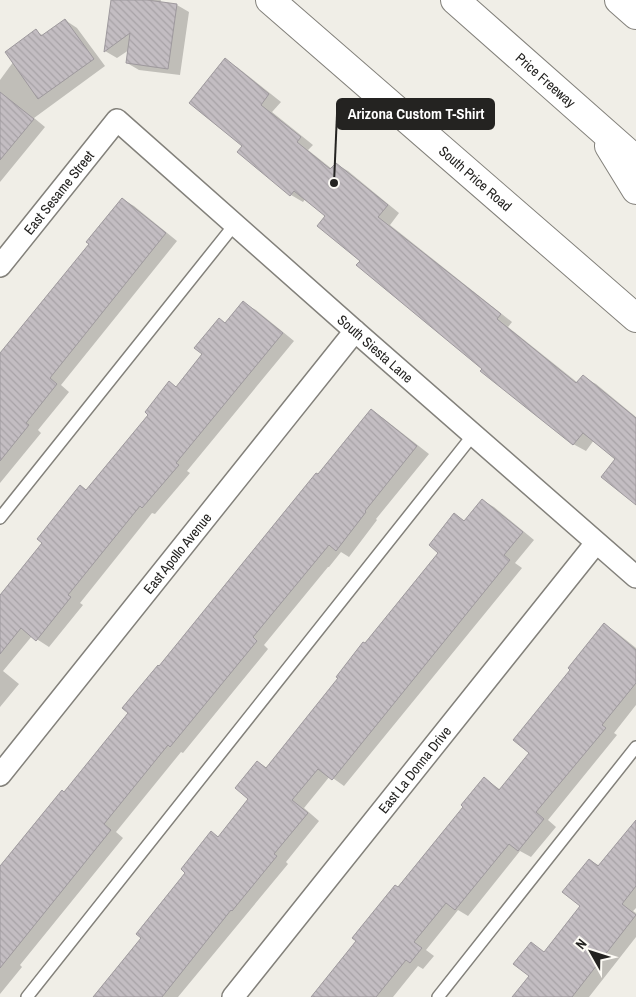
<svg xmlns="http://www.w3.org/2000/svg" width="636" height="997" font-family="'Archivo Narrow',sans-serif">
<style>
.shadow{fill:#0003}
.building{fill:url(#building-back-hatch);stroke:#9e999d}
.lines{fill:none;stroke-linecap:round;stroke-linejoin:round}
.service-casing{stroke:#83817b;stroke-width:14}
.minor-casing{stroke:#83817b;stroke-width:24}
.secondary-casing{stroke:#83817b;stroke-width:30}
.motorway-casing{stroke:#83817b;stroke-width:30}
.service{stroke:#fff;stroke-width:11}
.minor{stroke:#fff;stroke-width:21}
.secondary{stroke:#fff;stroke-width:28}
.motorway{stroke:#fff;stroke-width:28}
.labels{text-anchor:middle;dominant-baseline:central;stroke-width:4.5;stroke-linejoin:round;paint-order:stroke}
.street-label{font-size:14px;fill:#242321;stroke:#fdfbf5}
.leader{fill:none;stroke:#242321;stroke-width:2}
.callout-dot{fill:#242321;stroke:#fdfbf5;stroke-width:2}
.callout{fill:#242321;stroke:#242321;stroke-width:2}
.callout-label{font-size:15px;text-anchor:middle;font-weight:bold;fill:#fff}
</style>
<defs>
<pattern id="building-back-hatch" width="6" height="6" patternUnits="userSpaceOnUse" patternTransform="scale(1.25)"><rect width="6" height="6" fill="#c3bdc2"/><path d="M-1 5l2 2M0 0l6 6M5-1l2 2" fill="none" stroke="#a7a2a6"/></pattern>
</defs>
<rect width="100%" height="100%" fill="#f0eee7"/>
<!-- shadow -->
<g class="shadow">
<polygon points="112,0 161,0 160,3 177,5 189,12 180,75 139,70 127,63 129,50 117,58 105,51"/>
<polygon points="65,20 77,28 105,66 34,118 45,127 0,182 0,80 36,31 44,36"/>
<polygon points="225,60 237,67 281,102 272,112 313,145 308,150 332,169 336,164 348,171 399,213 390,225 512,322 508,327 578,383 583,377 596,384 636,417 636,503 617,459 594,440 586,451 573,444 483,369 327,215 306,198 303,202 291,195 244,146"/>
<polygon points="122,199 134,206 177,241 61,385 69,392 38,430 41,433 0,483 0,355 91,244"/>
<polygon points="243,303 256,310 294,341 187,471 190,473 155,514 152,513 80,603 83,605 49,647 32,636 3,671 19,684 0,707 0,597 150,414 170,383 177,387 204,354 219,319 226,324"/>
<polygon points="371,411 383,418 429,454 376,519 377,520 349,557 341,552 329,567 328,567 264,645 268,649 183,753 181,752 116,832 123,838 20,965 22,967 0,994 0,868 65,793"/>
<polygon points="482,500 494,507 534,540 515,563 522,568 344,786 330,776 304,808 319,821 286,862 288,864 178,997 95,997 142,938 187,873 212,833 219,837 250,799 257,762 267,768 440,553 455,515 465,521"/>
<polygon points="604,625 616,632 636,648 636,705 614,733 617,735 548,820 556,827 531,857 520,851 468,916 458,910 426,950 434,956 423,969 418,966 393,997 313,997 465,806 484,779 501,790 531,753 572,669"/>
<polygon points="636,821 636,908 633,911 636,913 636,937 589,997 514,997 531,976 531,944 545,953 582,906 589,860 600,866"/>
</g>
<!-- building -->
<g class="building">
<polygon points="111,0 147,0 177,4 168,69 126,63 130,33 104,52"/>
<polygon points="65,19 94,59 38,99 5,52 36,29 41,36"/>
<polygon points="225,58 269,94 261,105 301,137 297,142 330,169 336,163 388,205 378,217 501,314 497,319 576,383 583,375 636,418 636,505 601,477 615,459 583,433 573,445 480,371 482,369 356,265 360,261 317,226 325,216 294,191 290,196 237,152 242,146 189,103"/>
<polygon points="0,92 34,119 0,160"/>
<polygon points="122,198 166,233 50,378 57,384 26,423 29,425 0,461 0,353 89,244 86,242"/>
<polygon points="243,301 283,333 176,463 179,465 142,508 140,506 68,595 71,597 36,641 21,628 0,654 0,595 42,543 37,539 80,485 86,490 148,415 145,412 169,381 176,387 202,354 194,348 219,318 225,323"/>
<polygon points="371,409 417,446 365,511 366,512 336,551 329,545 253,637 257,641 170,747 168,745 104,824 111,830 0,968 0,866 62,790 64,792 128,713 122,708 158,665 159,666 316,473 318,474"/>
<polygon points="482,499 523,532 504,555 510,560 332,780 318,769 292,800 308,813 274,854 277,856 232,911 231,910 162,997 93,997 141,938 136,934 185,873 181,869 211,831 218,837 248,799 235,788 257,761 266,768 338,678 336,677 363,642 365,643 438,553 429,545 454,513 464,521"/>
<polygon points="604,623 636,650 636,683 602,725 606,728 536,812 544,819 518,851 509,844 455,910 446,903 414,942 422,948 410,963 406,960 376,997 311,997 356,941 352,938 395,885 398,887 463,807 461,805 484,777 499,790 529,753 513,740 570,670 568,668"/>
<polygon points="636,820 636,886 622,904 636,915 572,997 512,997 529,976 513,964 531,942 544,952 580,906 562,892 589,859 598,866"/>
</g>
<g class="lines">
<defs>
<g id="service">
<polyline points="0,518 235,224"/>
<polyline points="27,997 473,435"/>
<polyline points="438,997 636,747"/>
</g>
<g id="minor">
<path id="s1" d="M0,266L117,120L355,331L636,577"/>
<path id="s2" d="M0,775L355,331"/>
<path id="s3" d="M233,997L596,543"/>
</g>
<g id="secondary">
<path id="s4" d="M270,0L636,318"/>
</g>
<g id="motorway">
<path id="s5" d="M455,0L636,160"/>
<polyline points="619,0 636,15"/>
<polyline points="609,146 636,190"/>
</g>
</defs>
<!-- service casing -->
<use href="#service" class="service-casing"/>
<!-- minor casing -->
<use href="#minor" class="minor-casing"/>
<!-- secondary casing -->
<use href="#secondary" class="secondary-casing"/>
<!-- motorway casing -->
<use href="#motorway" class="motorway-casing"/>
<!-- service -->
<use href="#service" class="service"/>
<!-- minor -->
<use href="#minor" class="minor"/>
<!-- secondary -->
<use href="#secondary" class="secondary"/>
<!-- motorway -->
<use href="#motorway" class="motorway"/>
</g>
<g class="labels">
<!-- street labels -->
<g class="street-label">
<text stroke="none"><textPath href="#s5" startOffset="121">Price Freeway</textPath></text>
<text stroke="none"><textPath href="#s4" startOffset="272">South Price Road</textPath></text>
<text stroke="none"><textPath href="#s1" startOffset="94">East Sesame Street</textPath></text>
<text stroke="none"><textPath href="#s1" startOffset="532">South Siesta Lane</textPath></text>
<text stroke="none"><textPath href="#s2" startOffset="284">East Apollo Avenue</textPath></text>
<text stroke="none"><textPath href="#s3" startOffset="291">East La Donna Drive</textPath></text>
</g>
</g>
<!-- callouts -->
<path class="leader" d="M334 183L337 114"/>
<circle class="callout-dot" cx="334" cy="183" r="5"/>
<rect class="callout" x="337" y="99" width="157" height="30" rx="5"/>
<g class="callout-label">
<text x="416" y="119">Arizona Custom T-Shirt</text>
</g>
<!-- north arrow -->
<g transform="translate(591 952) rotate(309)" stroke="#fdfbf5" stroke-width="4" paint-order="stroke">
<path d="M0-4L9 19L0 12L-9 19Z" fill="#242321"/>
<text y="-8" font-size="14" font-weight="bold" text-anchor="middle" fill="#242321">N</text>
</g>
</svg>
